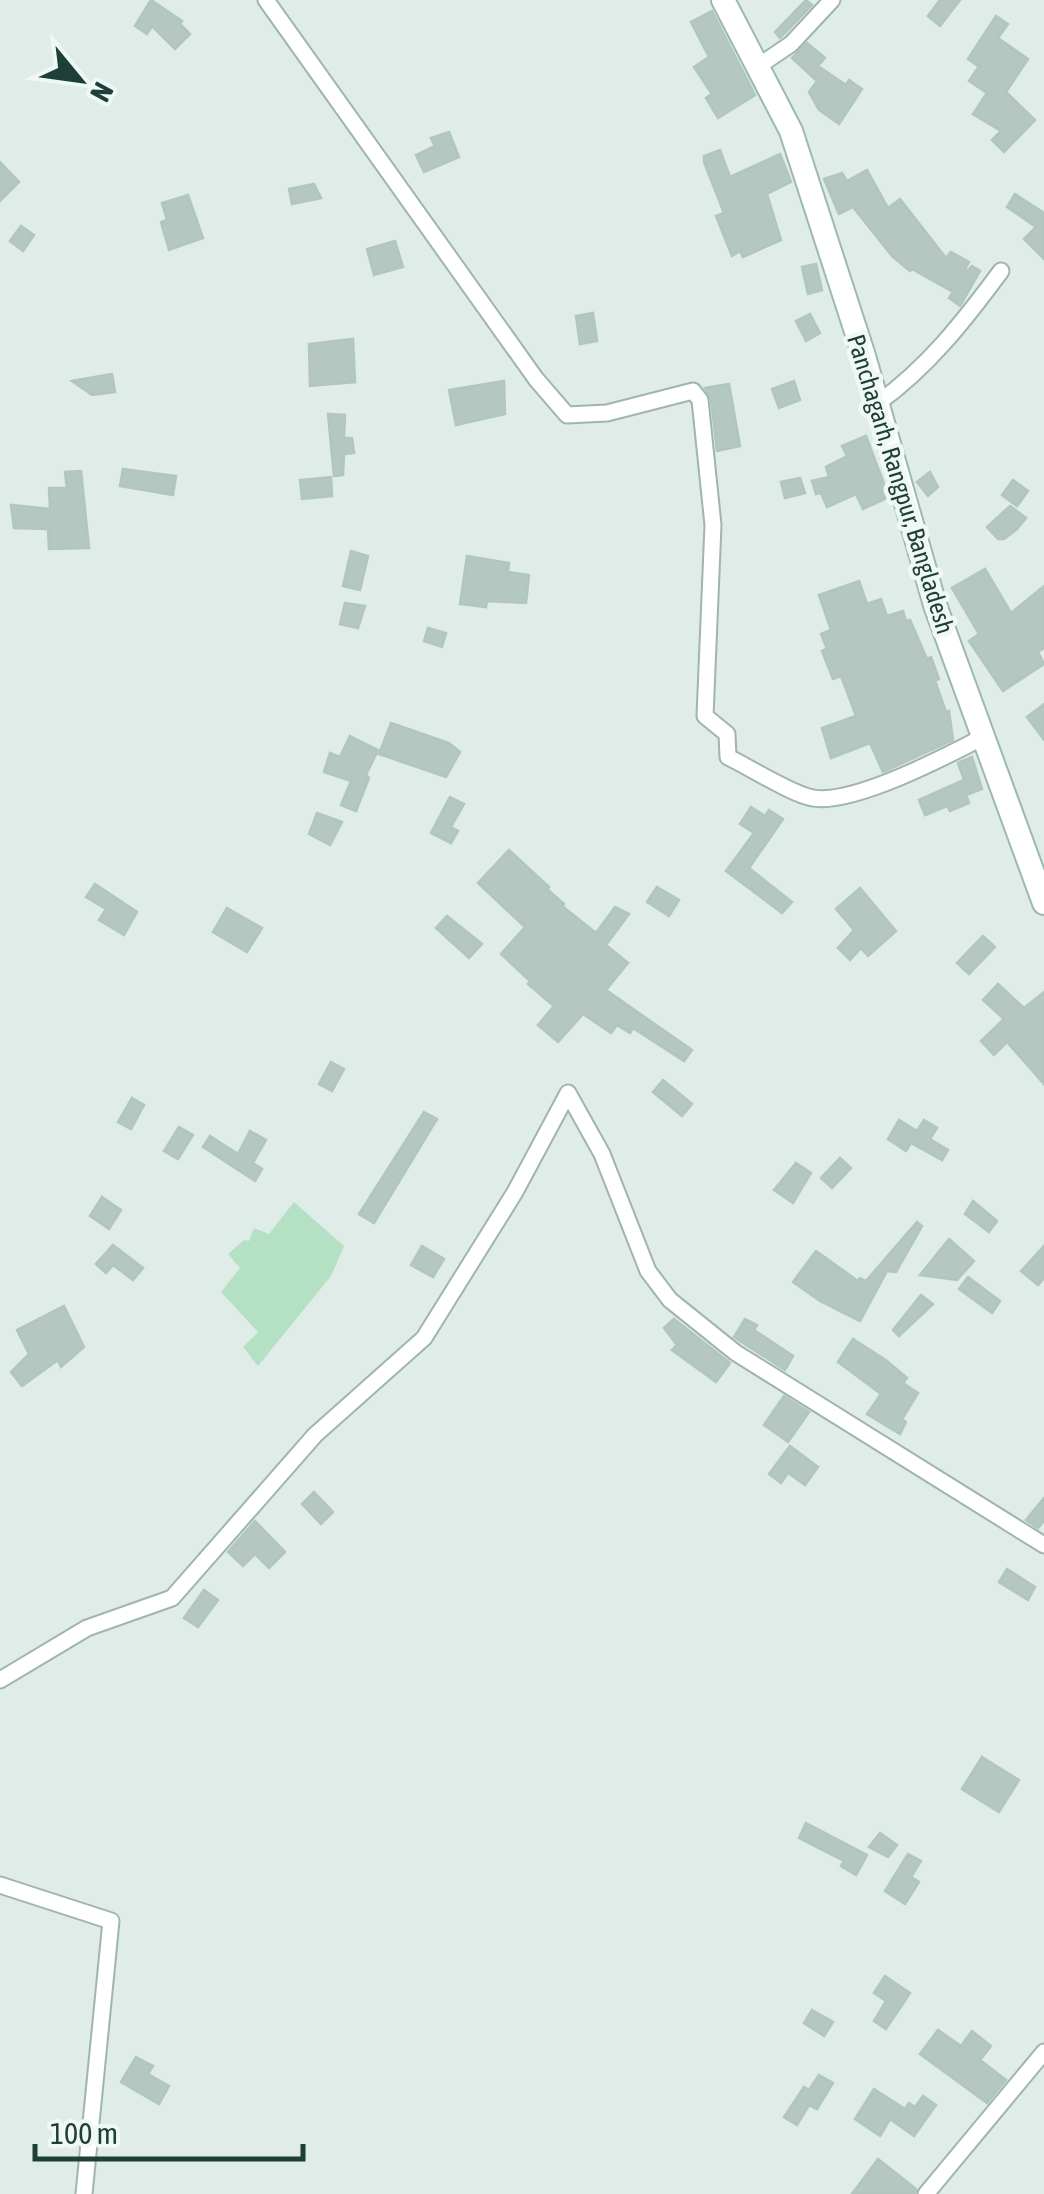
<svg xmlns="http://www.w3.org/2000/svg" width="1044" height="2194" font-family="'Asap Condensed',sans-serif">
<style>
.green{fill:#b4e0c4}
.building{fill:#b4c7c0;stroke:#b0c6bf;stroke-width:2.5}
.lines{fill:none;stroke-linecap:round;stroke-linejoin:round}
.street-casing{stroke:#a1b4af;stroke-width:19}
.secondary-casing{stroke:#9cb9b1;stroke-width:26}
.street{stroke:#fff;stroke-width:15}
.secondary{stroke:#fff;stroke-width:22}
.labels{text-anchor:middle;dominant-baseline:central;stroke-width:9;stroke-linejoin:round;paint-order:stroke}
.street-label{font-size:25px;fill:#1e3e38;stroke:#eff8f5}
</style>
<rect width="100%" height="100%" fill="#dfece7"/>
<!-- green -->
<polygon class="green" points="294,1202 344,1246 331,1276 258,1366 243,1347 258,1332 221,1292 240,1268 228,1254 244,1240 249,1241 254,1228 269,1234"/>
<!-- building -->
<g class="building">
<polygon points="151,0 182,21 180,24 190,34 175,49 152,26 147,34 135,26"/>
<polygon points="806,0 812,5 780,38 775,32"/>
<polygon points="940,0 960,0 940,26 928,16"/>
<polygon points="712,11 755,95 718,118 706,98 712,94 694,67 709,57 691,22"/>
<polygon points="996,16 1008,24 998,38 1028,59 1006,92 1035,120 1004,152 992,140 1001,131 973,114 987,93 969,81 984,59 978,66 968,59"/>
<polygon points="807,43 825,58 818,66 846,85 849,80 862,89 839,124 819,110 809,92 817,81 792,58"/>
<polygon points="449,132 459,157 424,172 416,155 435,146 431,138"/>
<polygon points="720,150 730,177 780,154 791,182 767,194 781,240 743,257 740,251 732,256 716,216 724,213 704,162 704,156"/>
<polygon points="0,162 19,182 0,201"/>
<polygon points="867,170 888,208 900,199 946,258 951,252 969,262 961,278 972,266 980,271 960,306 949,298 953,292 912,269 910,271 892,256 853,207 839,214 824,179 842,173 847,181"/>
<polygon points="314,184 321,198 292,204 289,189"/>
<polygon points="1015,194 1044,213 1044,259 1024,239 1036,227 1007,207"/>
<polygon points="188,195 203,238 169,250 161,222 167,220 162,203"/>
<polygon points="21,226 34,235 23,251 10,241"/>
<polygon points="395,241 403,267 374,275 367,249"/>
<polygon points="816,264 822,290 808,294 802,267"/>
<polygon points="593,313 597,341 580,344 576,316"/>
<polygon points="810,314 820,333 806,341 796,321"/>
<polygon points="353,339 355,382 310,386 309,344"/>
<polygon points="112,374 115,392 92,395 72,381"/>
<polygon points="504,381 505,414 456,425 449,390"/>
<polygon points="794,381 800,400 779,408 772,389"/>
<polygon points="729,384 740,446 717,451 711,399 705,388"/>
<polygon points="328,414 345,415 344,438 352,438 354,453 344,454 343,475 334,476"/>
<polygon points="866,436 889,497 863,509 856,494 827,507 821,493 816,494 812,481 829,477 826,467 847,456 842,446"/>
<polygon points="123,469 176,476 173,495 120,486"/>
<polygon points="81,471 89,548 49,549 48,529 14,528 11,505 50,509 49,488 67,488 65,472"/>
<polygon points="930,472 938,487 928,496 917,482"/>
<polygon points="331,477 332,496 302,499 300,480"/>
<polygon points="800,478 805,493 785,498 781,482"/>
<polygon points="1013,480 1028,491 1017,506 1002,495"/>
<polygon points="1010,506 1026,518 1017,529 1004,539 998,539 987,527"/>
<polygon points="351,551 368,556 360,590 343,586"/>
<polygon points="467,556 509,563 508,572 529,575 526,603 487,601 486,607 460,604"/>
<polygon points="985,569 1011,613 1044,586 1044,648 1038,652 1044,664 1003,691 969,641 979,634 952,588"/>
<polygon points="859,581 867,604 881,599 887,616 903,611 906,621 910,620 927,659 931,657 939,679 935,681 946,712 949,711 953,740 883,772 870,743 831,758 822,728 856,716 841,676 833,679 822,651 827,649 821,634 831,630 819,595"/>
<polygon points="345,603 365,606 358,628 340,624"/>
<polygon points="428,628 446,633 442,647 424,641"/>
<polygon points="1044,704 1044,740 1027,717"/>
<polygon points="391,723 449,743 460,752 446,777 379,754"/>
<polygon points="350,736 378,750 366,775 369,778 356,811 341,805 351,781 324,772 330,753 340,757"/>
<polygon points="972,757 982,789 966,795 969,803 950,811 947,806 925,815 919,800 964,780 958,763"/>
<polygon points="450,797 464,804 451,827 458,831 451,843 431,833"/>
<polygon points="751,807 765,816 769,810 783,819 749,868 792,902 782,913 726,871 754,833 740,824"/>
<polygon points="317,813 342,822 330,845 309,834"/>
<polygon points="509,850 549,887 547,889 564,904 562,906 596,933 615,907 629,914 606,945 628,963 606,990 692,1050 684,1061 633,1028 630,1033 617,1025 611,1033 583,1014 558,1042 538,1025 554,1006 528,984 530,981 501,954 525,927 478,883"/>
<polygon points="95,884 137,912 124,935 99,920 106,909 86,897"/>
<polygon points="657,887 679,900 669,916 647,902"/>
<polygon points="860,888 896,931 868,956 861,948 850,960 838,948 854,930 836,909"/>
<polygon points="227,908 262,928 247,952 213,932"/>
<polygon points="447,916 482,944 469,958 436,928"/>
<polygon points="983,936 995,947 969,974 957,963"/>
<polygon points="998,984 1024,1008 1044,992 1044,1084 1007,1042 994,1055 981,1041 1004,1019 983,1000"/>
<polygon points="331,1062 344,1069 332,1091 319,1084"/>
<polygon points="663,1080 692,1104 682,1116 653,1092"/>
<polygon points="132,1098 144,1105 131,1129 118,1122"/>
<polygon points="424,1112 437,1119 374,1223 359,1214"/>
<polygon points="899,1120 917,1131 924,1120 937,1128 930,1139 948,1150 942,1160 911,1143 906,1151 888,1139"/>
<polygon points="179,1127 193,1135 178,1159 164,1151"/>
<polygon points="250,1131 266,1140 253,1163 262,1169 255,1181 203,1147 210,1136 238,1154"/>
<polygon points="840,1158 851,1168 832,1188 821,1178"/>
<polygon points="796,1163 811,1173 793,1203 774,1190"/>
<polygon points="102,1197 121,1210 109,1229 90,1216"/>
<polygon points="973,1201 997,1221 989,1232 965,1214"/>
<polygon points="917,1222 922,1226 896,1272 887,1271 860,1321 820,1301 793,1282 816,1251 858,1281 860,1278 866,1281"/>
<polygon points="949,1239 974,1261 957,1280 920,1275"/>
<polygon points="113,1245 143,1268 133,1280 113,1265 106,1273 96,1264"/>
<polygon points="422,1246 444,1259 433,1277 411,1265"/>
<polygon points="1044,1246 1044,1278 1038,1285 1021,1271"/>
<polygon points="968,1277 1000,1301 992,1313 959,1289"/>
<polygon points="921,1295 933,1304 899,1336 893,1330"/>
<polygon points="64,1306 84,1347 61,1367 58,1360 22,1386 11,1372 29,1354 17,1330"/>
<polygon points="674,1319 730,1363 716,1382 672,1350 677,1345 664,1328"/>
<polygon points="745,1319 757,1325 754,1330 793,1356 785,1370 734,1337"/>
<polygon points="853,1339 887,1361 907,1378 903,1383 918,1393 902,1419 906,1422 900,1434 867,1414 881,1394 838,1362"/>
<polygon points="784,1396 809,1412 788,1442 764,1425"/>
<polygon points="790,1446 818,1467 805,1485 788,1473 781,1483 769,1474"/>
<polygon points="314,1492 333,1512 321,1524 302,1504"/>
<polygon points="1044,1498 1044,1521 1038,1528 1026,1520"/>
<polygon points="255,1521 285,1552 269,1568 255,1554 243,1566 228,1552"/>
<polygon points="1007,1569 1035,1587 1028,1600 999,1582"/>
<polygon points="204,1590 218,1600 198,1627 184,1618"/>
<polygon points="982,1757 1019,1780 999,1812 962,1789"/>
<polygon points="806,1823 867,1855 856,1875 841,1866 844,1861 799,1838"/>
<polygon points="880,1833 897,1845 888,1857 869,1847"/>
<polygon points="908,1854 921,1861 911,1877 919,1882 905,1904 885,1891"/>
<polygon points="885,1976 910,1993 886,2029 874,2021 886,2001 874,1993"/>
<polygon points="812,2010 833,2022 824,2036 804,2023"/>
<polygon points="938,2030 961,2046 972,2031 991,2046 980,2060 1006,2080 987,2103 920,2054"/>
<polygon points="136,2057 153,2066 148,2074 169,2086 159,2104 121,2082"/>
<polygon points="819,2075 833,2083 817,2109 809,2105 797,2125 784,2117 804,2087 809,2090"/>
<polygon points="874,2089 905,2109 909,2103 915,2107 923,2096 936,2105 914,2136 890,2119 880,2136 855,2119"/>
<polygon points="878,2159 916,2189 915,2194 852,2194"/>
</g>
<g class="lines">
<defs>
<g id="street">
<path d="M266,0L536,379L567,415L607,413L693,391L700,400L713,525L705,716L727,734L728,757C749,767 793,795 813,798C853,805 947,756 983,737"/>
<polyline points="757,67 791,44 832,0"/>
<path d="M878,403C928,367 964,321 1001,271"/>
<polyline points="0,1680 87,1628 172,1598 315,1435 424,1338 515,1192 568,1093 602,1154 648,1271 670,1300 736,1353 1044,1545"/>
<polyline points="0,1885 111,1921 84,2194"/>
<polyline points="926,2194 1044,2052"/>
</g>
<polyline id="secondary" points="723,0 791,131 864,356 935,605 1044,903"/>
</defs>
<!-- street casing -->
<use href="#street" class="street-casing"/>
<!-- secondary casing -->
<use href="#secondary" class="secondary-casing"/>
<!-- street -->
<use href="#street" class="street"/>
<!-- secondary -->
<use href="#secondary" class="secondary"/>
</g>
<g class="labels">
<!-- street labels -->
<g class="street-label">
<text transform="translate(901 484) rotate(73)">Panchagarh, Rangpur, Bangladesh</text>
</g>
</g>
<!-- north arrow -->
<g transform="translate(80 80) rotate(119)" stroke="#eff8f5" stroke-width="8" paint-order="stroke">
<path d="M0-8L18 38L0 25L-18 38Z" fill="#1e3e38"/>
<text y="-15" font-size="28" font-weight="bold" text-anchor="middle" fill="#1e3e38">N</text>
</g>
<!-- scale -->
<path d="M35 2144v15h268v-15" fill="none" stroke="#1e3e38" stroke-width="5"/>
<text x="50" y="2144" font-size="30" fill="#1e3e38" stroke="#eff8f5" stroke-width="8" paint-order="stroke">100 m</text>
</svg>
